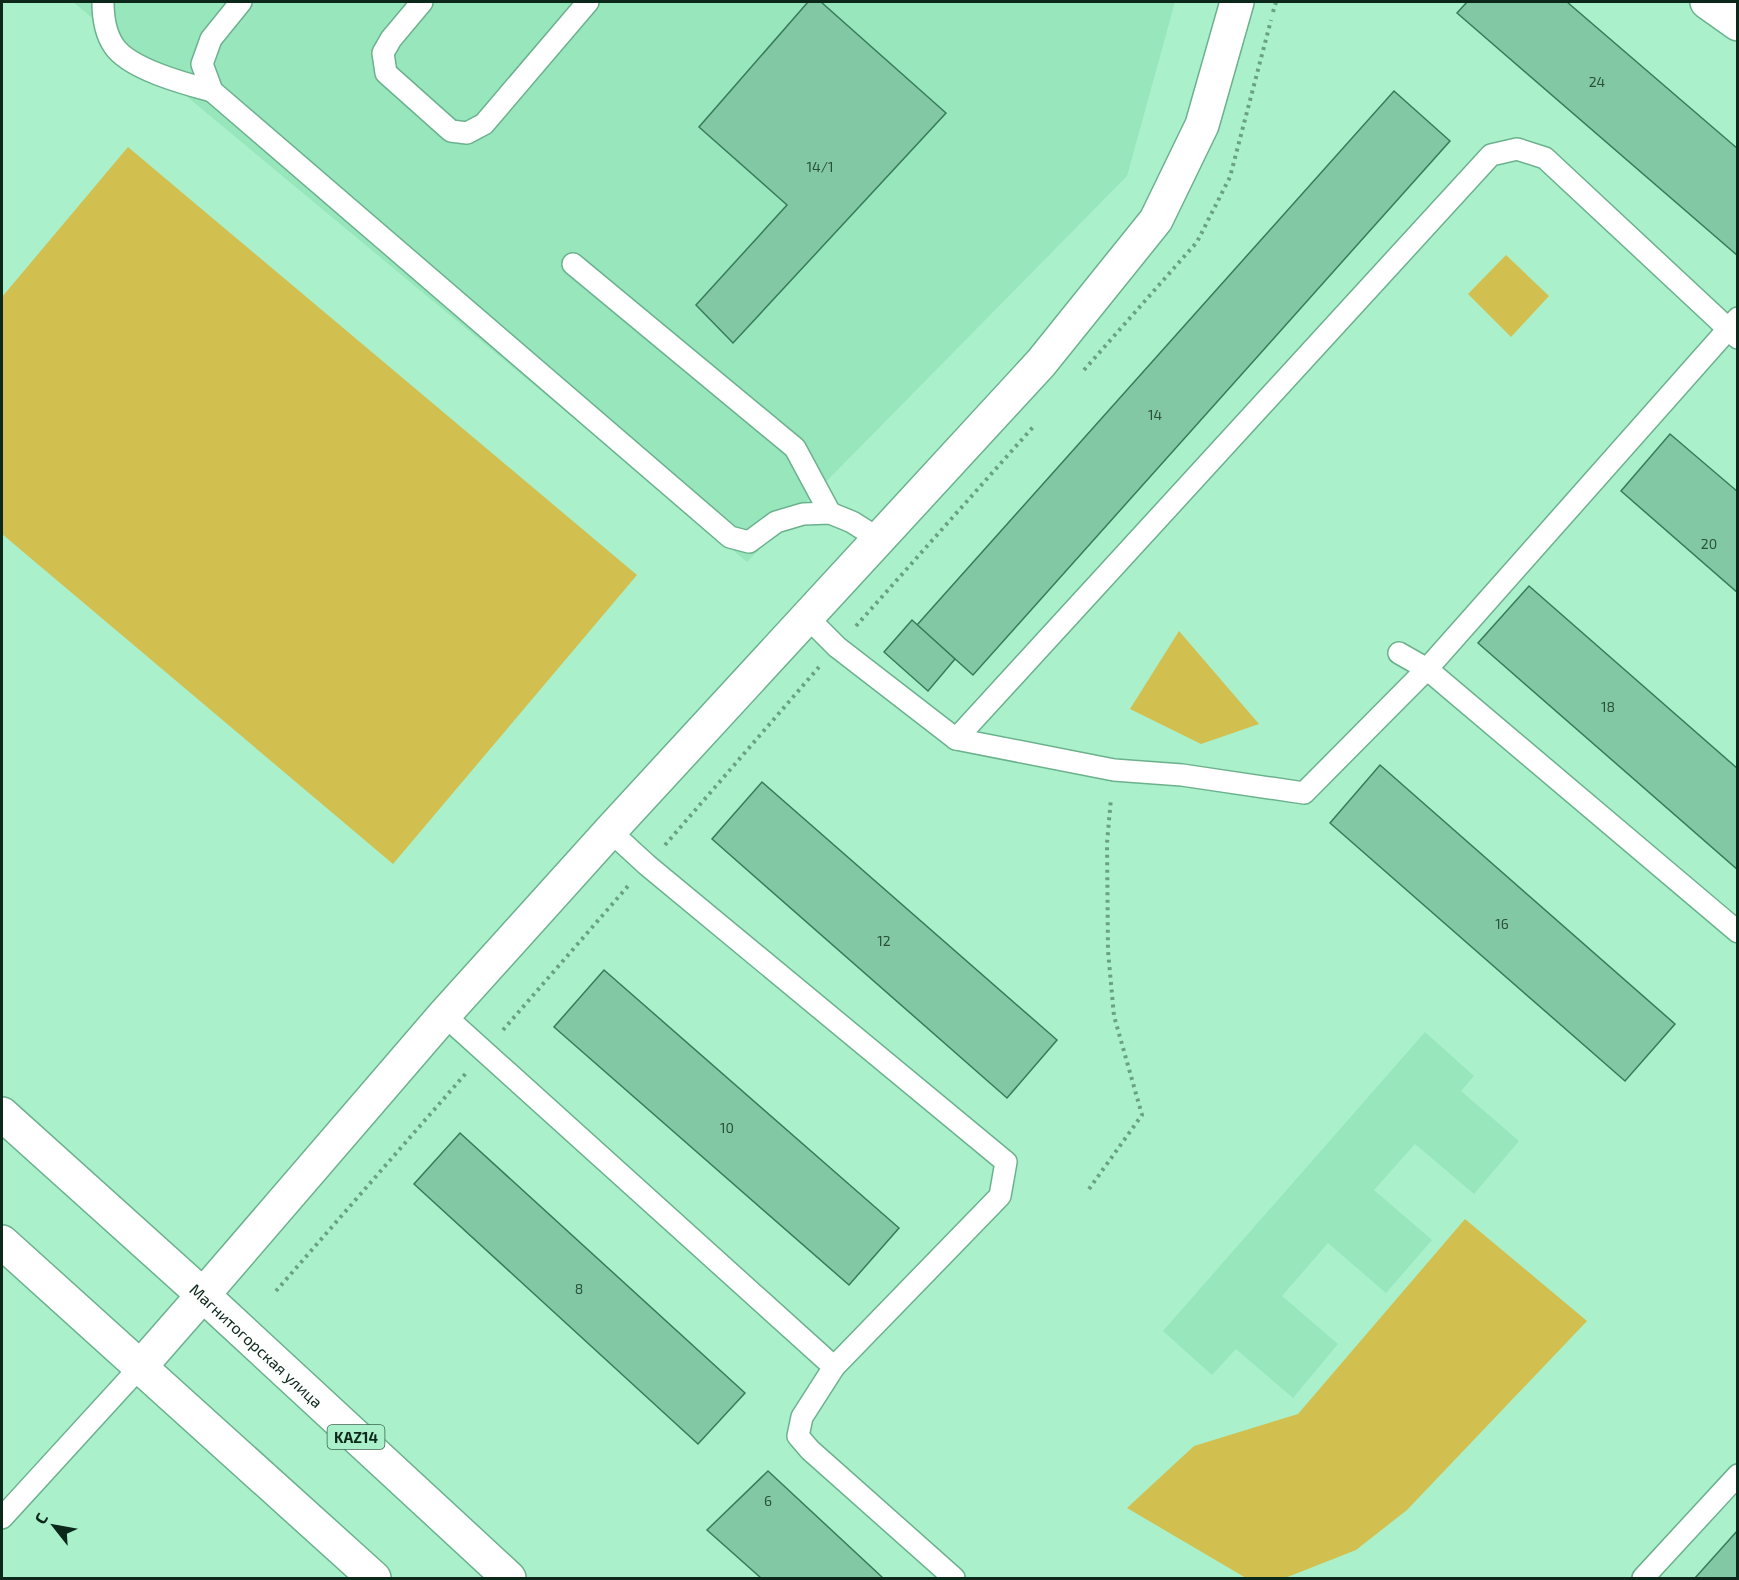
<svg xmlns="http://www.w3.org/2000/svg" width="1739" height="1580" font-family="'Exo 2',sans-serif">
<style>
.built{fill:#97e6bc}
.green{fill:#d1bf50}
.building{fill:#83c8a4;stroke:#377c5b;stroke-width:1.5}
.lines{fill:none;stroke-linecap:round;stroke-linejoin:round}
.service-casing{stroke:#6cb18d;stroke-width:24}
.minor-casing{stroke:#6cb18d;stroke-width:36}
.tertiary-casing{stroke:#6cb18d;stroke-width:36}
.primary-casing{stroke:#6cb18d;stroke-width:36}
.path{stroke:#6aa185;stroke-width:4;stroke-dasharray:3 4.5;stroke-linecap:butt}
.service{stroke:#fff;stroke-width:21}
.minor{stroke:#fff;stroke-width:33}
.tertiary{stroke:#fff;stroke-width:33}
.primary{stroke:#fff;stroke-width:33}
.labels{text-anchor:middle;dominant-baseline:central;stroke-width:4.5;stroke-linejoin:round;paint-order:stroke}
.number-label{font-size:14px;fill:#29503d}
.shield{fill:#aaf1cb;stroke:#3b6450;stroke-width:1.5}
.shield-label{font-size:15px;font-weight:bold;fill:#0b281b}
.street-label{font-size:16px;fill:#0b281b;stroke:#aaf1cb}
</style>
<rect width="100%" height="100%" fill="#aaf1cb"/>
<!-- built -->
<g class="built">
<polygon points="73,2 1175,2 1127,176 747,562"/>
<polygon points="1425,1032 1474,1076 1461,1091 1519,1141 1474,1194 1415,1144 1374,1190 1432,1240 1386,1293 1328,1243 1282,1296 1338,1344 1293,1398 1236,1349 1212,1375 1163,1331"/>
</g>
<!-- green -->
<g class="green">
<polygon points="128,147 637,575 393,864 2,534 2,297"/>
<polygon points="1506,255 1549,296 1511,337 1468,294"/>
<polygon points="1179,631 1259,724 1201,744 1130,709"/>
<polygon points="1465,1219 1587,1321 1407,1510 1356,1550 1285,1578 1246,1578 1127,1508 1194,1446 1298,1414"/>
</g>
<!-- building -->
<g class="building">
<polygon points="808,2 821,2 946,113 733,343 696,305 787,205 699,127"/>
<polygon points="1467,2 1567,2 1738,149 1738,256 1457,13"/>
<polygon points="1394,91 1450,141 973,675 917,625"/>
<polygon points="1670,434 1738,492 1738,593 1621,491"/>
<polygon points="1529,586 1738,769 1738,870 1478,643"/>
<polygon points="912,620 955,659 928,691 884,652"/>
<polygon points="1380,765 1675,1024 1625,1081 1330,823"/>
<polygon points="762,782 1057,1040 1007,1098 712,839"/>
<polygon points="604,970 899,1228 849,1285 554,1027"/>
<polygon points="460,1133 745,1393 698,1444 414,1184"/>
<polygon points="768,1471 883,1578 761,1578 707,1530"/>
<polygon points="1738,1530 1738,1578 1695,1578"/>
</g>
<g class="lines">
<defs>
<g id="service">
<path d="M103,2C103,17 105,33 114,46C129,69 186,84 212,91"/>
<polyline points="241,2 211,39 202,64 212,91 730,537 749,542 776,522 803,514 830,513 852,522 879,539"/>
<polyline points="422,2 391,39 383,53 386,73 451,131 467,133 484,124 588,2"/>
<polyline points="573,264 795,448 830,513"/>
<polyline points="807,617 837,647 956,739 1114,770 1182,775 1304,793 1427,669 1738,932"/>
<polyline points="1399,653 1427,669 1738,318"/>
<polyline points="956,739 1491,155 1517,149 1545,158 1738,338"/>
<polyline points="610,831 647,865 1006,1162 1000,1196 834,1367"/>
<polyline points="444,1015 834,1367 802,1417 798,1436 810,1450 954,1578"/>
<polyline points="2,1518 140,1367"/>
<polyline points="1643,1578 1738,1475"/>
</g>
<polyline id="minor" points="1707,2 1738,24"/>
<polyline id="tertiary" points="203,1295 444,1015 610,831 1041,363 1156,220 1202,125 1237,2"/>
<g id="primary">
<path id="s1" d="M2,1114L203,1295L509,1578"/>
<polyline points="2,1242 374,1578"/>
<polyline points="140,1367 203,1295"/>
</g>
</defs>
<!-- service casing -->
<use href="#service" class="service-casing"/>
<!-- minor casing -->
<use href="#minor" class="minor-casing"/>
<!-- tertiary casing -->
<use href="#tertiary" class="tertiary-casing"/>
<!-- primary casing -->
<use href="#primary" class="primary-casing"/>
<!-- path -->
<g class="path">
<polyline points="1273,12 1276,2"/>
<polyline points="1084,370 1197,242 1230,177 1271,20"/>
<polyline points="856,626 1033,427"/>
<polyline points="665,845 819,667"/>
<polyline points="503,1030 628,886"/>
<polyline points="1089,1189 1142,1115 1114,1016 1108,951 1107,843 1111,798"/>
<polyline points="276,1291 467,1072"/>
</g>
<!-- service -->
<use href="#service" class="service"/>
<!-- minor -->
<use href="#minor" class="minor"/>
<!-- tertiary -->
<use href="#tertiary" class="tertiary"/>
<!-- primary -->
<use href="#primary" class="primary"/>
</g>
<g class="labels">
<!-- number labels -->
<g class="number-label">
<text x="1597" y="81">24</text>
<text x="820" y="166">14/1</text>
<text x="1155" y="414">14</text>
<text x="1709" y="543">20</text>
<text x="1608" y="706">18</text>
<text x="1502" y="923">16</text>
<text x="884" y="940">12</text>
<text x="727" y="1127">10</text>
<text x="579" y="1288">8</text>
<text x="768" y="1500">6</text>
</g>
<!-- shield labels -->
<rect class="shield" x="327.5" y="1425" width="57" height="24" rx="4.5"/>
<g class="shield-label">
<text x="356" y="1437">KAZ14</text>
</g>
<!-- street labels -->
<g class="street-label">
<text stroke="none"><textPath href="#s1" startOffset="344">Магнитогорская улица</textPath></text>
</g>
</g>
<!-- border -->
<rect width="1739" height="1580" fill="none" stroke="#0b281b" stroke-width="6"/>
<!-- north arrow -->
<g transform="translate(54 1526) rotate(301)" stroke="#aaf1cb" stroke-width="4.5" paint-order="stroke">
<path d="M0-4.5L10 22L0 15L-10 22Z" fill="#0b281b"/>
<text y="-9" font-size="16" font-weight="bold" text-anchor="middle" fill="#0b281b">С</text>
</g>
</svg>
